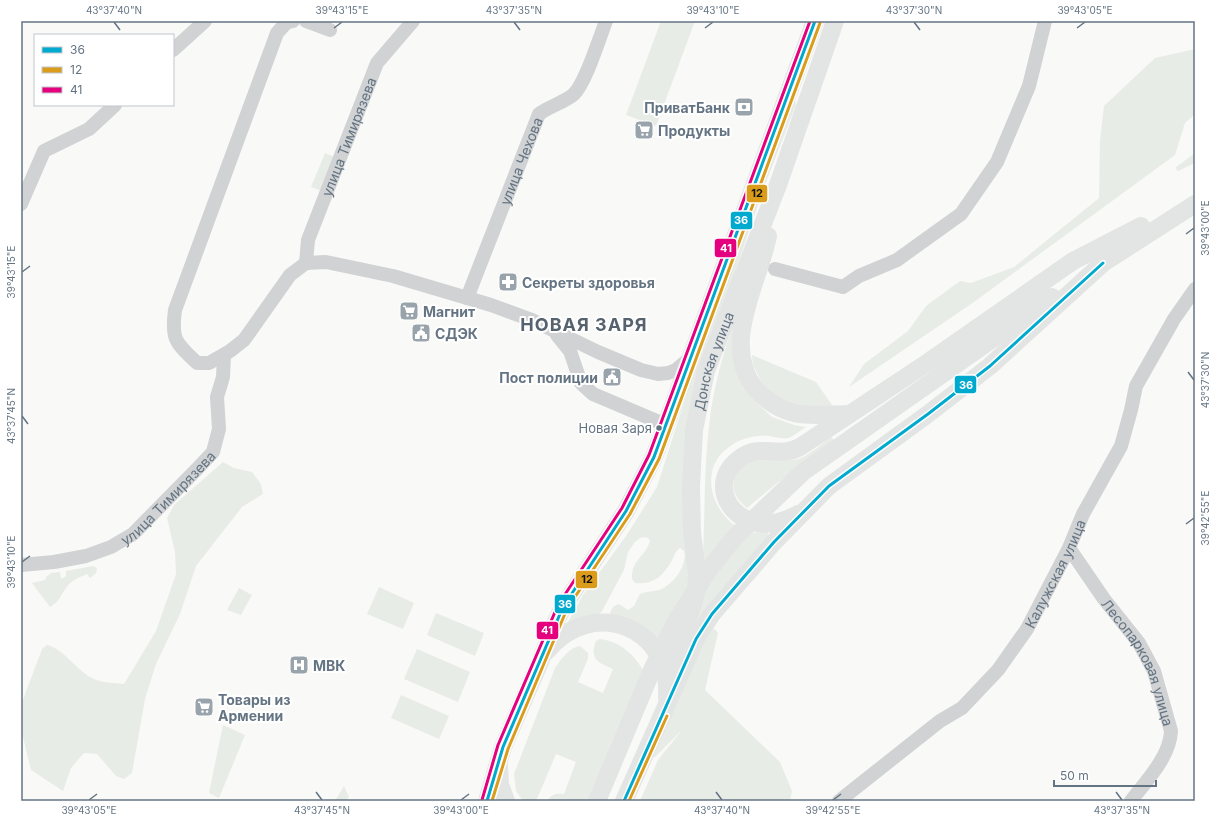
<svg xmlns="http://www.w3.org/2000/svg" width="1216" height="822" font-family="Inter,sans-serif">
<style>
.green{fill:#e8ece6}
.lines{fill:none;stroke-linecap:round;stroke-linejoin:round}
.minor{stroke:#d0d2d3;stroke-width:14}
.major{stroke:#e3e4e4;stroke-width:18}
.bus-1-casing{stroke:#fff;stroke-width:6}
.bus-2-casing{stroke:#fff;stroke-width:6}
.bus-3-casing{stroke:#fff;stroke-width:6}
.bus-1{stroke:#00a9ce;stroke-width:3}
.bus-2{stroke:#da9c1a;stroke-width:3}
.bus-3{stroke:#e5007d;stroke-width:3}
.ticks{fill:none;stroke:#647483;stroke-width:1.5}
.bus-dot{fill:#647483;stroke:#fff;stroke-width:1.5}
.labels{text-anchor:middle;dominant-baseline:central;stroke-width:4;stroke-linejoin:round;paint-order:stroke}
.bus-label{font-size:13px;fill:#647483;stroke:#fff;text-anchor:end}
.poi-label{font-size:14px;font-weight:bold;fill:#647483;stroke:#fff;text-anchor:start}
.street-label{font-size:14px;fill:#647483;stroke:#fff}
.district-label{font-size:18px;font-weight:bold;letter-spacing:1px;fill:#56636e;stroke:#fff}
.line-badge{stroke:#fff;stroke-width:1.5}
.badge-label{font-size:11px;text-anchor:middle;font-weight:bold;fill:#fff}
.pale-badge-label{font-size:11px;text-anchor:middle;font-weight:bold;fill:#111}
.neatline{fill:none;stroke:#647483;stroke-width:1.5}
.ticks-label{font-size:10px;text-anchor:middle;fill:#647483}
</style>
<rect width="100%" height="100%" fill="#f9f9f8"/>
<!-- green -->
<g class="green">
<polygon points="661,21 695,21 656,126 626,115"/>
<polygon points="1195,49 1195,114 1185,123 1175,155 974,302 849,387 864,364 908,331 926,306 960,281 971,283 1014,267 1099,198 1100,140 1104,106 1155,58"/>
<path d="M795,100L796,105L766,182L709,347L691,586L657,651L610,615C611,608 613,606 619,604L628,610L634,606L640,594C647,591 652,592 659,590C673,585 688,565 684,551L680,548C674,552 675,556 671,562C662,577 653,585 635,583L632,579C631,559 647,556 650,540L646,537L640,538L635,542L628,552L624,570L602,611L594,620L563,631L583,595L626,536L657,487L699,355Z"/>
<polygon points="325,153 337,158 324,192 311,187"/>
<polygon points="1195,153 1195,163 1178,171 1175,168"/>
<path d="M760,248L738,327L748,391L757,403L772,417L794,425L806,427C801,430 793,437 788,438C782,439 775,437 769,436C754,435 741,438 729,447C696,470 713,518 745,531C751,534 760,532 767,532L769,535L696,624C708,555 701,487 710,418C717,362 741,302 760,248Z"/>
<polygon points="752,355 816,382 832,405 823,409 781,402 762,383 753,365"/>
<path d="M831,437L834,440L776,484L747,508C738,500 731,492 734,479C739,449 778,464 798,459C810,455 822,443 831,437Z"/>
<path d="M223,462L234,468L252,472L261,484L263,494L242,507L196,566L180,614L156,664L145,699L132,773L124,779L116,776L97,754L84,753L71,768L63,791L31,770L21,729V705L42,649L47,645C66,650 76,671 94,679C102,683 115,683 124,684L156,631L176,574L175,552L167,518L174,505Z"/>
<path d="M93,566L97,568L96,573L90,578L87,574C80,577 70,581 66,588C60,596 60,601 50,607L32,583L45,580L46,577L51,573L60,572L61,578H63L66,576V571Z"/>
<polygon points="379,587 414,603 403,629 367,614"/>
<polygon points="239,588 252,595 241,615 227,610"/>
<polygon points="436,613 484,633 475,656 427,635"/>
<polygon points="715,629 718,633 705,690 780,762 792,791 790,801 640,801 658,760 682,730 655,757 651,758 686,672 712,630"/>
<path d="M600,639C622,642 634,655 645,673L595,801H547C552,794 556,793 564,794L576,762L556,754L537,799L535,801H523L516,791L514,774L555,668C561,660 569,647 580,646L588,653V659L578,682L603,693L613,669C598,663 589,659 596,641Z"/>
<polygon points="417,649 470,672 458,702 404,679"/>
<polygon points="401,695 449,716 439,739 391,718"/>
<polygon points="223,725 245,735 219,798 209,793"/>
<polygon points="344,786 349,797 346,801 335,801"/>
</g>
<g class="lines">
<!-- minor -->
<g class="minor">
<path d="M293,21L287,22L277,33L175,310C171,340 176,343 197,363H209L230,351L244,340L290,275L306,263L326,262L393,276L491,305L532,320L598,352L641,370L658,374L668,373L676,370L691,357"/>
<polyline points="306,21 330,30"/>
<polyline points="173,50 205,21"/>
<polyline points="21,204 44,151 89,129 115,105"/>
<path id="s1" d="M306,263L308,240L377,63L413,21"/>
<polyline points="775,269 843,287 859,276 897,260 961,214 997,162 1029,86 1045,21"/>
<path id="s2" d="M467,298L539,114C548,107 567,101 574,94C586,82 599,39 606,21"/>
<polyline points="557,335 570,351 581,383 593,394 666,425"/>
<path id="s3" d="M1069,548L1104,599L1139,643L1154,671L1171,731C1170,757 1146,781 1131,801"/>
<path id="s4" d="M21,565L54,562L86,556L111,547L133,534L197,469L213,452L219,429L217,397L223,377L224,355"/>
<path id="s5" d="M839,801L940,721L962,708L998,670L1027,629L1069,548L1083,514L1121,446L1131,410L1136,386L1174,319L1195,289"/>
</g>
<!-- major -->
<g class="major">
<path d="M768,236C759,282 721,343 754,387C765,400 778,409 794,413C811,417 831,414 849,414"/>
<path d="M798,514C786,521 767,527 753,522C724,513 712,479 739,459C760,442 778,459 800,447L927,363L1073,261L1141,226"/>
<path d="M547,651C591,596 673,626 667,698"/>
<path id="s6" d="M676,663L678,652L696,593L697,574L692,532L691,487L694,430L706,371L778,185L835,21"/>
<polyline points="499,767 500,785 506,801"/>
<polyline points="487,801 503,747 540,662 553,628 563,607 626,511 654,457 815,21"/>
<polyline points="597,801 652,670 675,623 708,571 734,538 803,472 1052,297"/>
<polyline points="624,801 696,639 712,614 774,542 829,486 928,414 990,366 1103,263 1195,204"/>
</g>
<defs>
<g id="bus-1">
<polyline points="487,801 503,747 563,607 626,511 654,457 815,21"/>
<polyline points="624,801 696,639 712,614 774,542 829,486 928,414 990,366 1103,263"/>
</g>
<g id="bus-2">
<polyline points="492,801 508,749 567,609 630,514 659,459 820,23"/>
<polyline points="629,801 667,716"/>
</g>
<polyline id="bus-3" points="482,800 498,745 558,605 622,508 649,455 810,21"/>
</defs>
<!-- bus-1 casing -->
<use href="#bus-1" class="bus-1-casing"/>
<!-- bus-2 casing -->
<use href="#bus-2" class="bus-2-casing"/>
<!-- bus-3 casing -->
<use href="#bus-3" class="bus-3-casing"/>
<!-- bus-1 -->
<use href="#bus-1" class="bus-1"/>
<!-- bus-2 -->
<use href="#bus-2" class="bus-2"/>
<!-- bus-3 -->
<use href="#bus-3" class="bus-3"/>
</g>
<!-- ticks -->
<path class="ticks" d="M114,22L120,30M514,22L520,30M914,22L920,30M334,28L342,22M705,28L713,22M1077,28L1085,22M1186,234L1194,228M22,272L30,266M1188,372L1194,380M22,416L28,424M1186,524L1194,518M22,562L30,556M316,792L322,800M716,792L722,800M1116,792L1122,800M89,800L97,794M461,800L469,794M833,800L841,794"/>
<!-- icons -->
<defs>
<symbol id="bank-square" viewBox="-11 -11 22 22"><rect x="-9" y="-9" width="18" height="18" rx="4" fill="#98a3ac" stroke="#fff"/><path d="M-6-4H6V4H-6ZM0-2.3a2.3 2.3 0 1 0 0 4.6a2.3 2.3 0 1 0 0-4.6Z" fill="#fff"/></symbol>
<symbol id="supermarket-square" viewBox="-11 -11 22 22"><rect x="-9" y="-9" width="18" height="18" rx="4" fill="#98a3ac" stroke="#fff"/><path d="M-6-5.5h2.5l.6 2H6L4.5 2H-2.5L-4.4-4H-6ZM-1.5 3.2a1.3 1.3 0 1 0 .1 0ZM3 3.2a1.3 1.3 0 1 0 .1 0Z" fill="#fff"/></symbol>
<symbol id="pharmacy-square" viewBox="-11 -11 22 22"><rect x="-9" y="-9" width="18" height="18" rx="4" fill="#98a3ac" stroke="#fff"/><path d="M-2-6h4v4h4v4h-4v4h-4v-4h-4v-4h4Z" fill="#fff"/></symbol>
<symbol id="civic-square" viewBox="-11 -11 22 22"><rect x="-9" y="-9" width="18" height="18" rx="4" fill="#98a3ac" stroke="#fff"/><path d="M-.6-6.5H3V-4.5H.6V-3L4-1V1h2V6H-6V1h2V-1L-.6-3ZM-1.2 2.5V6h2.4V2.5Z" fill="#fff"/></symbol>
<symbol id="hospital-square" viewBox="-11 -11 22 22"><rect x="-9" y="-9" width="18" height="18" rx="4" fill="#98a3ac" stroke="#fff"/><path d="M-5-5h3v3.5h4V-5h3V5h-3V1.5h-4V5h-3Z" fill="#fff"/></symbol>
</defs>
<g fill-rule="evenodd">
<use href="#bank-square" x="733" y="96" width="22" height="22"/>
<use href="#supermarket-square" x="633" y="119" width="22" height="22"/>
<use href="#pharmacy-square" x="497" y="271" width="22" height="22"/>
<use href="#supermarket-square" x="398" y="300" width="22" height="22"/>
<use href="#civic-square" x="410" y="322" width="22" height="22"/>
<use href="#civic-square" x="601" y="366" width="22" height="22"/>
<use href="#hospital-square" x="288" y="654" width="22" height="22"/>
<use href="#supermarket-square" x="193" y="696" width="22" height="22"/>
</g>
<!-- markers -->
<circle class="bus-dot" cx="659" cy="428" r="3.5"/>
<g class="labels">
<!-- bus labels -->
<g class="bus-label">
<text x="652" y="428">Новая Заря</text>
</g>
<!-- poi labels -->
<g class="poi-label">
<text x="730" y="107" text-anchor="end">ПриватБанк</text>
<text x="658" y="130">Продукты</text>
<text x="522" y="282">Секреты здоровья</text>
<text x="423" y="311">Магнит</text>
<text x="435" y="333">СДЭК</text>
<text x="598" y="377" text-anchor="end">Пост полиции</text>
<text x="313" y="665">МВК</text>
<text x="218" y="699">Товары из<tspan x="218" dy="16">Армении</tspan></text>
</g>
<!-- street labels -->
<g class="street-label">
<text stroke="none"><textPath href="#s1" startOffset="134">улица Тимирязева</textPath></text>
<text stroke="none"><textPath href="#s2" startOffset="147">улица Чехова</textPath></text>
<text stroke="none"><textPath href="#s6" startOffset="308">Донская улица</textPath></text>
<text stroke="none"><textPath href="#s4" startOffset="168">улица Тимирязева</textPath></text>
<text stroke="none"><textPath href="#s5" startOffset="319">Калужская улица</textPath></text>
<text stroke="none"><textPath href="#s3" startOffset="135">Лесопарковая улица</textPath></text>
</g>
<!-- district labels -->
<g class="district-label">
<text x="584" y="324">НОВАЯ ЗАРЯ</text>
</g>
</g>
<g class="line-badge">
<rect x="746" y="184" width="22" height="19" rx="4" fill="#da9c1a"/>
<rect x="730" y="211" width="23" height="19" rx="4" fill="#00a9ce"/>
<rect x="714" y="238" width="23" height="20" rx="4" fill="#e5007d"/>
<rect x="954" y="375" width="23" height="19" rx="4" fill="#00a9ce"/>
<rect x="575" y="570" width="23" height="19" rx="4" fill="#da9c1a"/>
<rect x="554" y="594" width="22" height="20" rx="4" fill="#00a9ce"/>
<rect x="536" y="621" width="23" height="19" rx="4" fill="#e5007d"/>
</g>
<g class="badge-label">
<text x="741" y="224">36</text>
<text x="726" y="252">41</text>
<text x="966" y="389">36</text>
<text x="565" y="608">36</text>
<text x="547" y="634">41</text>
</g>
<g class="pale-badge-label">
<text x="757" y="197">12</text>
<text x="587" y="583">12</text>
</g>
<!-- border -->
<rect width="1216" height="822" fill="none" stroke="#ffffff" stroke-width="44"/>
<!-- legend -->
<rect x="34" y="34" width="140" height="72" fill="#ffffff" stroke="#c1c7cd"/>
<rect x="42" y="47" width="20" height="6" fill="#00a9ce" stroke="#c1c7cd"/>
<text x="70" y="54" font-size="12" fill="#647483">36</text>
<rect x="42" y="67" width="20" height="6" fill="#da9c1a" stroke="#c1c7cd"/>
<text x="70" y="74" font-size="12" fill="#647483">12</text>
<rect x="42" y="87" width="20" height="6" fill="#e5007d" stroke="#c1c7cd"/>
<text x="70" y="94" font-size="12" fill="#647483">41</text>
<!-- scale -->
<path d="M1054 780v6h102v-6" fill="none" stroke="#647483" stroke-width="2"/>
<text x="1060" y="780" font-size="12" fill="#647483" stroke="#ffffff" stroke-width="3" paint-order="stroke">50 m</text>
<rect x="22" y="22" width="1172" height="778" class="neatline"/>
<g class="ticks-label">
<text x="114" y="14">43°37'40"N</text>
<text x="342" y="14">39°43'15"E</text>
<text x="514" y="14">43°37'35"N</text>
<text x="713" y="14">39°43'10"E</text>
<text x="914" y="14">43°37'30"N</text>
<text x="1085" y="14">39°43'05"E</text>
<text transform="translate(1205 228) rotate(-90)" y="4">39°43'00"E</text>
<text transform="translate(11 272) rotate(-90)" y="4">39°43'15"E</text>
<text transform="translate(1205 380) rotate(-90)" y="4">43°37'30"N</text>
<text transform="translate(11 416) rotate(-90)" y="4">43°37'45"N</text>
<text transform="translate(1205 518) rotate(-90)" y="4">39°42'55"E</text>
<text transform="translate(11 562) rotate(-90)" y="4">39°43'10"E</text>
<text x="89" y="814">39°43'05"E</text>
<text x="322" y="814">43°37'45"N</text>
<text x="461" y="814">39°43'00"E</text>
<text x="722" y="814">43°37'40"N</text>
<text x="833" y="814">39°42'55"E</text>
<text x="1122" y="814">43°37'35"N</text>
</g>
</svg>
